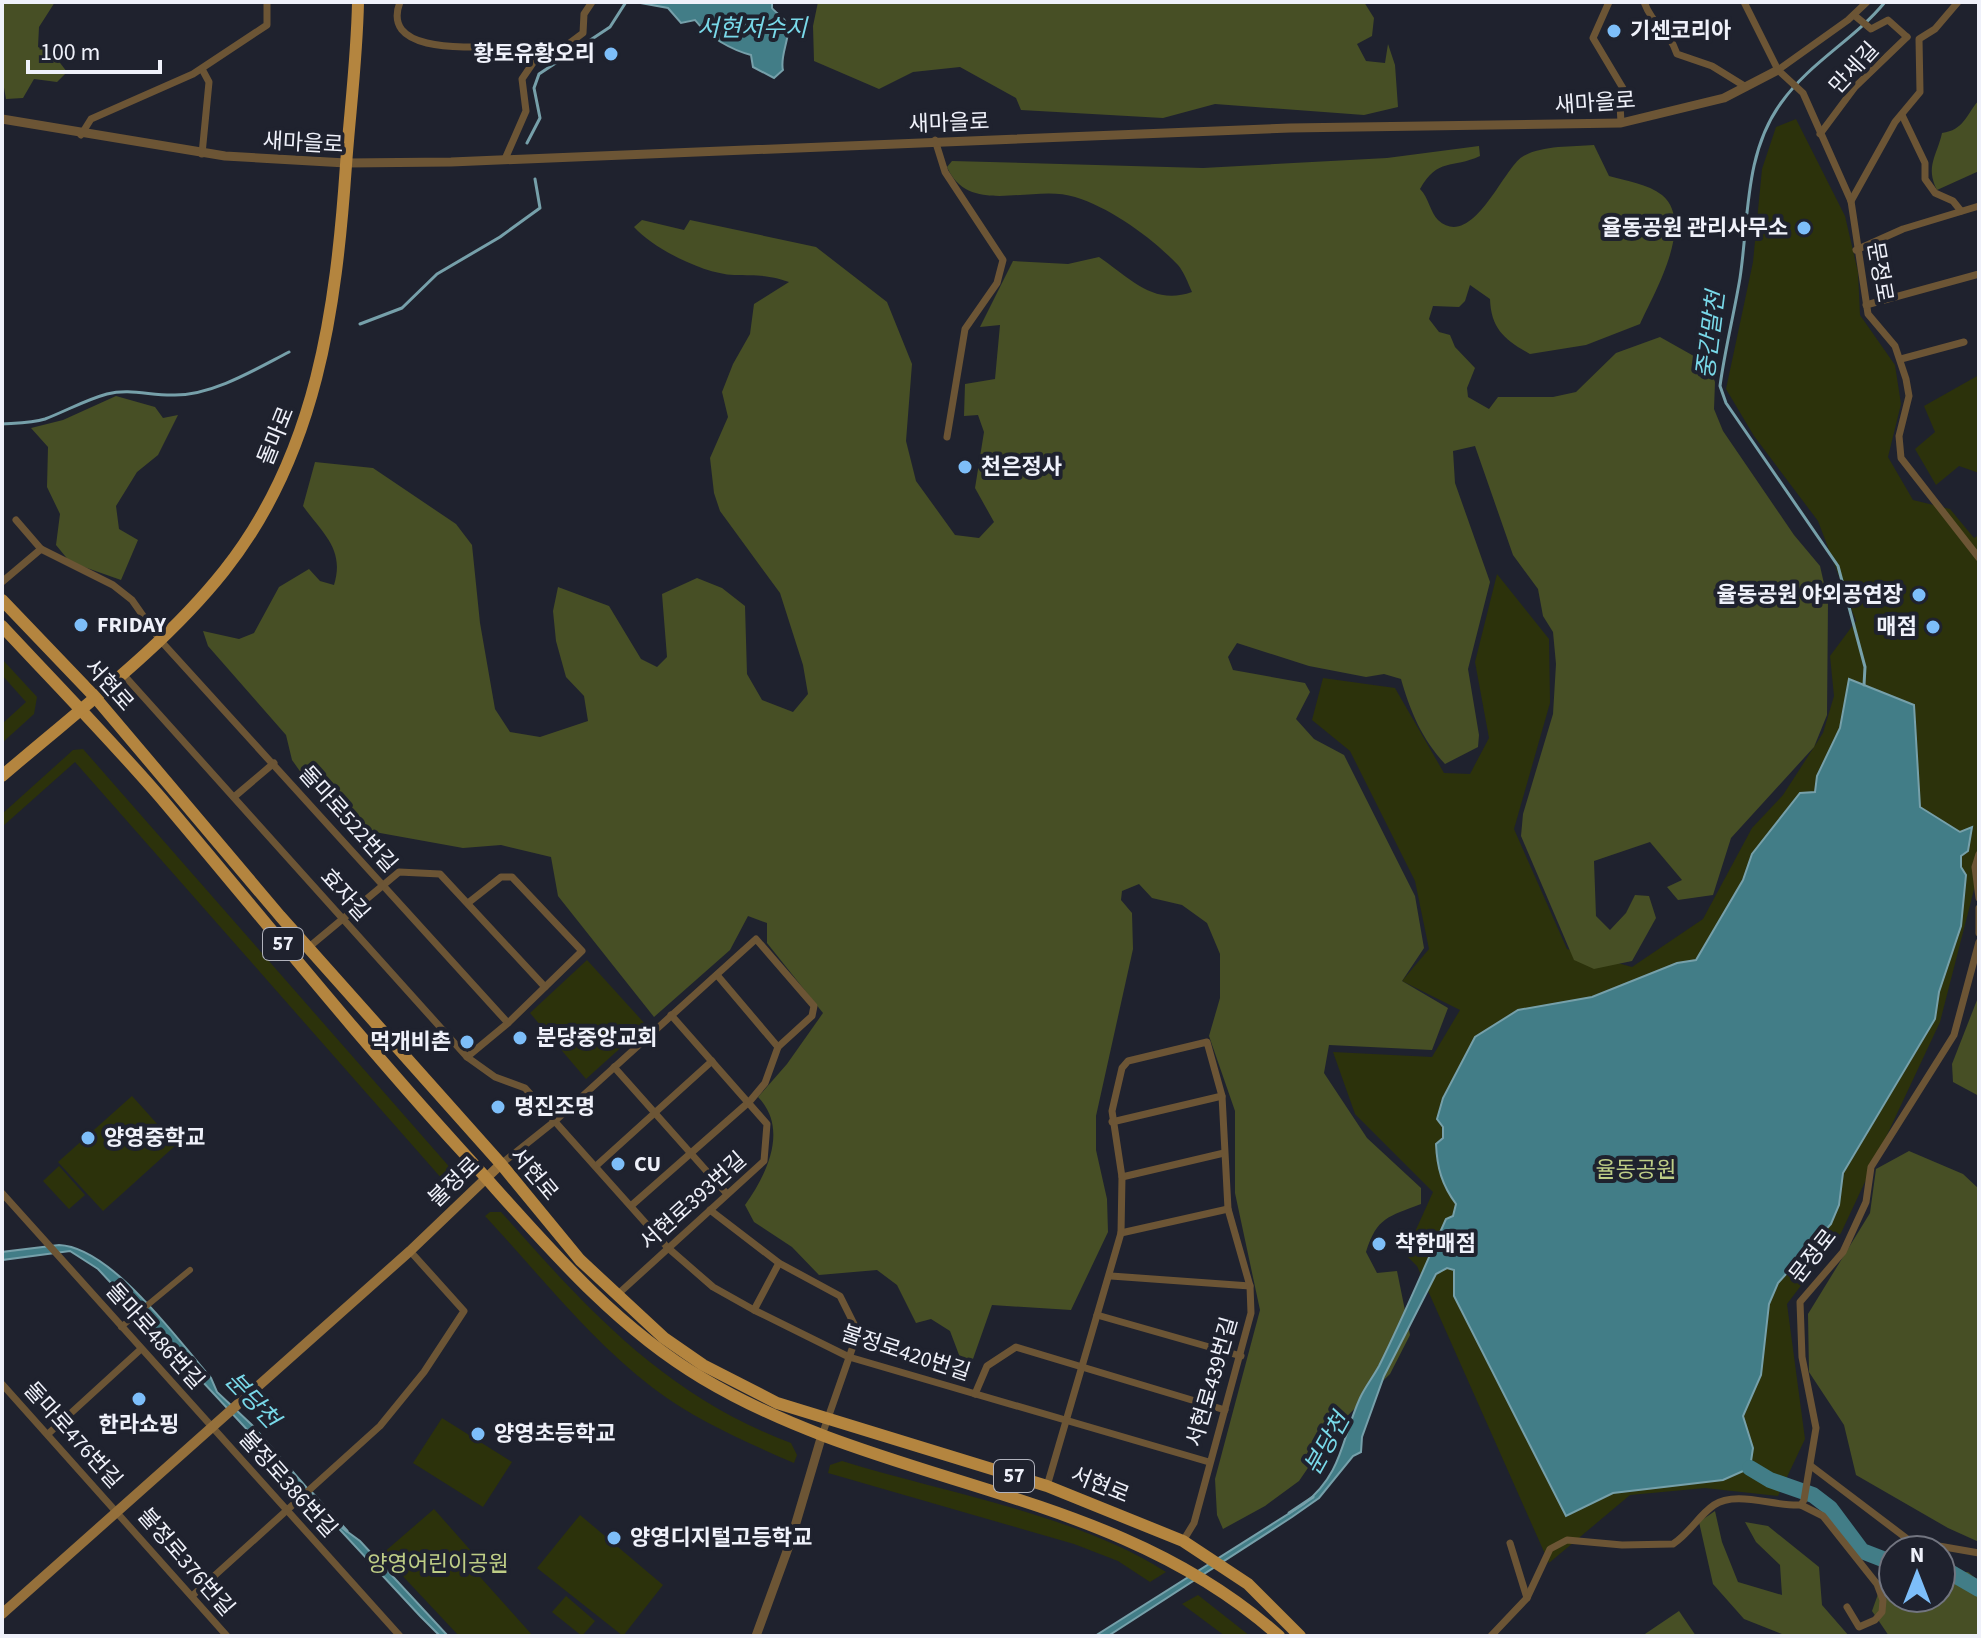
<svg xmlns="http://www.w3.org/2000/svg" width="1981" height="1638" font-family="'Source Sans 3','Noto Sans KR',sans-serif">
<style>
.green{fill:#2c320b}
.forest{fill:#474f25}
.water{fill:#427d87;stroke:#76a0aa;stroke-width:2}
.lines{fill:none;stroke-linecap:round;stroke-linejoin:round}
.stream{stroke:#76a0aa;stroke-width:3}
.river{stroke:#427d87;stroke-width:16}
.pedestrian{stroke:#6c5535;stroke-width:6}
.minor{stroke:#6c5535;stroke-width:7}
.tertiary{stroke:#6c5535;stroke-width:9}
.secondary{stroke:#95703b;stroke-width:10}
.primary{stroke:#b4853f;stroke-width:12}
.poi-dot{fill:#7dbef9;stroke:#1f222e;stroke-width:3}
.labels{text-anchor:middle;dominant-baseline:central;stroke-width:8;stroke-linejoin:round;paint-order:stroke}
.shield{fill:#1f222e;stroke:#b1b3bd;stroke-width:2}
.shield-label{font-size:20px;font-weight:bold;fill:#eff1fa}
.poi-label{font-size:22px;font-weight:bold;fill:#eff1fa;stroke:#1f222e;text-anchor:start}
.street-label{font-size:22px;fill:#eff1fa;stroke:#1f222e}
.park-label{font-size:22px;fill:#becd86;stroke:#1f222e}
.water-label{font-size:24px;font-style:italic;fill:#79d9e9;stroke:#1f222e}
</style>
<rect width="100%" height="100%" fill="#1f222e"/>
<!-- green -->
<g class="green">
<polygon points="1796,119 1845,216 1858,272 1860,315 1895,365 1901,404 1888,457 1913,500 1950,509 1974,538 1979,535 1979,870 1940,1022 1841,1233 1787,1304 1805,1439 1778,1496 1705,1488 1630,1495 1549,1563 1417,1266 1405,1254 1433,1192 1355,1114 1333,1052 1432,1057 1460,1010 1402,981 1429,949 1415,881 1350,751 1312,720 1323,678 1395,688 1444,773 1470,774 1489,738 1475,662 1497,574 1549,639 1550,703 1514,829 1567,949 1632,967 1703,919 1752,828 1783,795 1823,733 1834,696 1830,656 1856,621 1818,521 1754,436 1726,389 1753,262 1762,169 1776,127"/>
<polygon points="1979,375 1979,473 1959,466 1936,485 1915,449 1935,432 1924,406"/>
<polygon points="2,659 37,697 34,714 2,743 2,724 26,702 2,675"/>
<polygon points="83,749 453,1171 455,1183 450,1188 75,762 2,827 2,814 73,750"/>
<polygon points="587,960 646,1025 586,1079 530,1013"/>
<polygon points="132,1096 176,1145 103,1211 58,1162"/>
<polygon points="59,1166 85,1195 69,1209 43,1181"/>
<path d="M490,1212H501C589,1311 664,1395 791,1443L797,1455L794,1463C746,1442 695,1420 653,1388C590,1340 539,1274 485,1216Z"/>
<polygon points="442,1418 512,1462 483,1507 413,1463"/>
<path d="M842,1461C945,1493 1075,1514 1166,1572L1150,1582L1118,1561L1074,1544L828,1473L830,1465Z"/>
<polygon points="434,1509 480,1561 473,1569 533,1636 459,1636 382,1554"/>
<polygon points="580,1515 663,1585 623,1636 537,1568"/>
<polygon points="1198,1595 1250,1636 1225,1636 1182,1604"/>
<polygon points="566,1596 595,1621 582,1636 552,1612"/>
</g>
<!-- forest -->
<g class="forest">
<polygon points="2,2 55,2 39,27 38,47 54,55 67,72 57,82 34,79 23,98 6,99 2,76"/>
<polygon points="818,2 1364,2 1374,18 1372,36 1357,44 1366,61 1385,63 1388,44 1395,65 1398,107 1364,115 1215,104 1163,118 1021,110 1016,98 960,67 913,72 879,89 814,61 813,26"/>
<path d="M1979,100V171L1937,190C1925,166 1937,156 1942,133C1964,130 1966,115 1979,100Z"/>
<path d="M1594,145L1609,176C1626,181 1648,184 1662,195C1696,223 1653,295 1640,324L1586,345L1530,354C1505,340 1491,329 1490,299L1470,285L1465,301L1459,307L1433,306L1429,319L1439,332L1450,335L1455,347L1475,368L1467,388L1468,397L1489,409L1498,397H1553L1576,392L1616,353L1660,337L1708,364L1715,382L1714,409L1723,431L1794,535L1820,566L1828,601L1827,715L1814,747L1731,838L1713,895L1678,900L1667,887L1682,880L1650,842L1594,861L1596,916L1610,930L1626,913L1635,895L1649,896L1656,918L1632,961L1594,969L1574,960L1521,836L1523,814L1553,714L1556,664L1553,632L1543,616L1538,589L1513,555L1475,446L1453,451L1455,483L1490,582L1468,669L1479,735L1478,747L1445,764C1422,739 1410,711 1401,679L1384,674L1366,677L1309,666L1237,643L1228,657L1233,670L1305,683L1310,692L1296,719L1314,739L1344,755L1415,896L1424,948L1402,981L1448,1008L1432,1050L1329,1045L1324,1073L1367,1138L1421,1188V1204C1388,1217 1377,1217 1366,1252L1377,1273L1397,1271L1410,1335L1390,1374L1336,1427L1299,1481L1265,1506L1223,1529L1217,1515L1215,1479L1260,1310L1235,1193V1111L1209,1036L1220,998V954L1207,923L1182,905L1152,898L1139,884L1122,891L1121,900L1132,913L1133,949L1096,1116V1150L1107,1199L1108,1232L1071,1310L992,1305L967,1376L950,1331L931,1319L916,1323L897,1285L877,1270L819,1275L792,1247L754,1222L745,1205C767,1174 789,1129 758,1097L787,1064L823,1013L767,943V923L748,916L730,950L654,1017L558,896L551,857L501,845L463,848L369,831L341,794L302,774L292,760L286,735L208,646L203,631L239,639L254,633L279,587L309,569L320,581L334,585C345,549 323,534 303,506L315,462L373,468L456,524L472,545L480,623L495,709L510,732L540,737L588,721L584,696L566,677L556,641L553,611L558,587L609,606L641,659L657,667L667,657L662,594L697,578L722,588L745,606L747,674L762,700L793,712L808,694L803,665L780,593L720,511L714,493L710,458L728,417L722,392L733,364L750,334L754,304L789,282C766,274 757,276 734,275C704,274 654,249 634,227L642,220L684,230L690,220L816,247L887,302L912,364L906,441L916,481L955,535L979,538L994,522L975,488L984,432L978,415L964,416L965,384L995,379L1000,325L980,327L1013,261L1068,264L1099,257C1130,278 1153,306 1192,292C1188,283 1184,272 1178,265C1152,238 1111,208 1075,197C1034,183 969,218 947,167L952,161L1203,168L1387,158L1479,146L1480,156C1452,169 1438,157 1420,189C1429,198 1430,212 1438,220C1472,251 1503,169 1522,157C1541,145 1572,147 1594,145Z"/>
<polygon points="116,396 155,407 163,418 178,415 158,455 137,472 116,506 119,529 138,540 121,580 70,562 56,545 60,514 47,487 48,447 31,428 63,420"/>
<polygon points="1979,995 1979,1096 1953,1082 1952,1064"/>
<polygon points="1909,1151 1963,1174 1979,1189 1979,1542 1948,1528 1856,1475 1844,1425 1809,1372 1808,1314 1870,1213 1876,1169"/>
<polygon points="1715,1511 1722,1542 1738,1582 1782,1595 1780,1565 1756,1542 1745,1522 1768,1526 1819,1567 1822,1605 1849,1636 1787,1636 1744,1619 1713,1584 1699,1522"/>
<polygon points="1968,1572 1979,1581 1979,1636 1889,1636 1872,1611 1883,1580 1893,1578 1893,1598 1941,1598 1941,1573"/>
<polygon points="1679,1611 1696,1636 1642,1636"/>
</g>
<!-- water -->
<g class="water">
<path d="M635,2H772V8C776,13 783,17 786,22C793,34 779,55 783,70L774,78L753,67L751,55C732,50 708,37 695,20L681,23L668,8Z"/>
<path d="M1849,679L1914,705L1920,807L1960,832L1972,827L1968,851L1961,856V867L1966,875L1961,926L1939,992L1935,1019L1843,1173L1839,1205L1831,1224L1778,1283L1769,1304L1761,1375L1743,1416L1753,1448L1750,1468L1723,1480L1613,1493L1566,1516L1454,1296V1270L1447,1268L1436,1274L1384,1376L1362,1437L1361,1452L1353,1456L1319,1498L1292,1517L1108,1636H1095L1304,1504C1343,1473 1341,1440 1360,1398C1365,1387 1373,1377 1379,1366C1403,1318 1424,1268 1446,1219L1453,1216L1456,1204C1442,1185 1437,1168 1436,1144L1443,1138V1127L1437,1119L1443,1098L1475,1037L1518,1010L1592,997L1677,963L1696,960L1743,880L1752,854L1800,793L1815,792L1817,776L1840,728Z"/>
<path d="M59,1245C111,1247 177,1339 211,1378L217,1392L252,1425L341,1527L360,1541L448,1636H440L420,1616L98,1269L70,1251L2,1260V1252Z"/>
</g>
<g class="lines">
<!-- stream -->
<g class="stream">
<polyline points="527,143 540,118 534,88 539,74 610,27 626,2"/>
<polyline points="360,324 402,308 437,274 500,237 540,208 535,179"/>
<path d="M2,424C16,423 32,423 45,419C66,411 85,400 107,394C130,388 152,396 175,395C213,395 256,369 289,352"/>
<path d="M1864,685L1865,667L1838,566L1726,403L1720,386C1725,349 1734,314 1740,278C1749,219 1744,154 1781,103C1810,62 1854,40 1885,2"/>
<polyline points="312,1493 347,1531"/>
<polyline points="1289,1513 1313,1497"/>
</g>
<!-- river -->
<g class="river">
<polyline points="1750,1468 1770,1480 1813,1495 1830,1508 1862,1551 1893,1563"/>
<polyline points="1941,1567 1979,1589"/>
</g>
<!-- pedestrian -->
<polyline class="pedestrian" points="121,1327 190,1270"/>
<!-- minor -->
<g class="minor">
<path d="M400,2C378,60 489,45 523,46L537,57"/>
<polyline points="1609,2 1593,38 1624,90 1620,104 1621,123"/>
<path d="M1644,2C1654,28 1667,26 1677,54L1712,66L1746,87"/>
<polyline points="1744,2 1778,70 1803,93 1851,201 1868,314 1895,346 1906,379 1909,396 1899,436 1901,458 1979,558"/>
<polyline points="1854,15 1871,29 1888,20 1907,37"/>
<polyline points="202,69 209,82 202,154"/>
<polyline points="1778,70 1848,20 1867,2"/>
<polyline points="1902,115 1925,163 1925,179 1935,193 1953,201 1961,211"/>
<polyline points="1820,134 1855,87 1907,37"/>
<polyline points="81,135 91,119 193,74 267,25 267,2"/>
<polyline points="935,140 945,172 1003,260 997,283 965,329 947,437"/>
<polyline points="505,159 526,111 522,79 537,57 567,45 583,33 584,14 592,2"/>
<polyline points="1851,201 1895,122 1920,92 1919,39 1935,29 1958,2"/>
<polyline points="1856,250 1903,229 1979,206"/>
<polyline points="1866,305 1979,274"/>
<polyline points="1901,359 1964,342"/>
<polyline points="16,520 41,549"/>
<polyline points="2,582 41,549 113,585 132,600 160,640 508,1023"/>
<polyline points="122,673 467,1057 495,1077 525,1088 667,1247 713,1287 754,1310 849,1357 1209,1462"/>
<polyline points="234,797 274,763"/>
<polyline points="1979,854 1975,867 1979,898"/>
<polyline points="1979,908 1979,933"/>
<polyline points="309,947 399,872 440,874 545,987"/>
<polyline points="717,975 778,1047"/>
<polyline points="467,1057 508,1023 582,951 512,877 501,877 468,903"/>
<polyline points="614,1067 727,1194"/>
<polyline points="1112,1122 1222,1096"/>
<polyline points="501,1164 555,1121 756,939 814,1006 812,1016 778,1047 765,1083 750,1101 632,1205"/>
<polyline points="596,1166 712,1061"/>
<polyline points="1122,1177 1224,1153"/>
<polyline points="2,1193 400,1636"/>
<polyline points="710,1210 779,1263 840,1296 858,1332 822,1435"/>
<polyline points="1121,1233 1228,1209"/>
<polyline points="1111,1276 1250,1286"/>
<polyline points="617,1295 764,1161 767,1124 671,1015"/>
<polyline points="754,1310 779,1263"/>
<polyline points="1097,1315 1241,1356"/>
<polyline points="2,1384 227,1636"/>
<polyline points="975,1394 987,1366 1016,1347 1225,1410"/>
<polyline points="48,1434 141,1349"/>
<polyline points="1811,1466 1910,1541 1979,1553"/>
<polyline points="1047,1486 1121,1233 1122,1177 1112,1111 1122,1068 1128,1061 1207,1042 1222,1096 1228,1209 1250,1286 1251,1313 1194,1523 1183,1541"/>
<polyline points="1801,1505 1823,1516 1877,1584 1883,1600 1882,1612 1875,1620 1859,1627 1847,1607"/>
<polyline points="1510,1543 1527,1598"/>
<polyline points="192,1596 380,1426 424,1372 464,1311 410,1251"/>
<path d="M1491,1636L1527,1598L1550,1549L1567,1540L1622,1545L1673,1544C1690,1533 1698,1516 1714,1505C1736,1490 1775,1507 1801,1505L1804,1500L1816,1428L1802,1357L1800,1302L1843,1252L1866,1202L1871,1167L1954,1035L1979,942"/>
</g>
<!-- tertiary -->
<g class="tertiary">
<polyline points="2,119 225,156 346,163 451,162 1290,128 1621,123 1724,98 1778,70"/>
<polyline points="756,1636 790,1543 822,1435"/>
</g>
<!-- secondary -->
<polyline class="secondary" points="2,1614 410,1251 501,1164"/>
<!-- primary -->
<g class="primary">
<polyline points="2,600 94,696 280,916 501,1164 580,1260 664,1338 703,1365 777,1403 1047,1486 1183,1541 1248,1584 1300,1636"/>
<path d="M2,626C55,683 110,739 161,798C260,915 356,1035 460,1149C533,1229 607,1322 702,1378C887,1489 1113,1487 1279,1636"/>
<path d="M2,776C77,711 162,649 224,571C317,454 336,309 346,165C350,111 357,57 358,2"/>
</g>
</g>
<!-- markers -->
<g class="poi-dot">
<circle cx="1614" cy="31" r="8"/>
<circle cx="611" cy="54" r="8"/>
<circle cx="1804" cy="228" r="8"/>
<circle cx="965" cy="467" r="8"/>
<circle cx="1919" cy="595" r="8"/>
<circle cx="81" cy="625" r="8"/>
<circle cx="1933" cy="627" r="8"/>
<circle cx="520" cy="1038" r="8"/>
<circle cx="467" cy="1042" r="8"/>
<circle cx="498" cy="1107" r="8"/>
<circle cx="88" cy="1138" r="8"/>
<circle cx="618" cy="1164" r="8"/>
<circle cx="1379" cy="1244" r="8"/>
<circle cx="139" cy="1399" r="8"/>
<circle cx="478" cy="1434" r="8"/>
<circle cx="614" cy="1538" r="8"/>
</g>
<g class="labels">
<!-- shield labels -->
<g class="shield">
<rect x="263" y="928" width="40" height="32" rx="6"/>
<rect x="994" y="1460" width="40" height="32" rx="6"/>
</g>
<g class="shield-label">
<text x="283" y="944">57</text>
<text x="1014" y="1476">57</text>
</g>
<!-- poi labels -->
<g class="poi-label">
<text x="1630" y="31">기센코리아</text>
<text x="595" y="54" text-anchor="end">황토유황오리</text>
<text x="1788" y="228" text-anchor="end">율동공원 관리사무소</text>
<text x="981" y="467">천은정사</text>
<text x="1903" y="595" text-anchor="end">율동공원 야외공연장</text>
<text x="97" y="625">FRIDAY</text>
<text x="1917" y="627" text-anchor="end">매점</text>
<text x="536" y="1038">분당중앙교회</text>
<text x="451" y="1042" text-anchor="end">먹개비촌</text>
<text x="514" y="1107">명진조명</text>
<text x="104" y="1138">양영중학교</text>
<text x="634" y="1164">CU</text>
<text x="1395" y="1244">착한매점</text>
<text x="139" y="1425" text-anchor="middle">한라쇼핑</text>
<text x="494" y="1434">양영초등학교</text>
<text x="630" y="1538">양영디지털고등학교</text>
</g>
<!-- street labels -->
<g class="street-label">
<text transform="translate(1854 68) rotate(-47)">만세길</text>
<text transform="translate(1595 103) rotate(-4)">새마을로</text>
<text transform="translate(949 123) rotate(-2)">새마을로</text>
<text transform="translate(303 143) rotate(3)">새마을로</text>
<text transform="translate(1880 272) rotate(80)">문정로</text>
<text transform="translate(276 436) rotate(-68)">돌마로</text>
<text transform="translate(109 685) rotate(48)">서현로</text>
<text transform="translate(348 819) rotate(48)">돌마로522번길</text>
<text transform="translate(345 895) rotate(48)">효자길</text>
<text transform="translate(534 1174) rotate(50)">서현로</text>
<text transform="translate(454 1182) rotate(-44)">불정로</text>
<text transform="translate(693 1201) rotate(-42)">서현로393번길</text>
<text transform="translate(1813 1256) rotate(-52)">문정로</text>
<text transform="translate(155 1336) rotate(48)">돌마로486번길</text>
<text transform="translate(906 1353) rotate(18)">불정로420번길</text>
<text transform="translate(1212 1382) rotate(-74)">서현로439번길</text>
<text transform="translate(73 1435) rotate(48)">돌마로476번길</text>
<text transform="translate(288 1484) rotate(48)">불정로386번길</text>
<text transform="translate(1100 1485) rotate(22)">서현로</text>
<text transform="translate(186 1562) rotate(49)">불정로376번길</text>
</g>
<!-- park labels -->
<g class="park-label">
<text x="1636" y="1170">율동공원</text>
<text x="438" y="1564">양영어린이공원</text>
</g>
<!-- water labels -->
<g class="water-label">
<text x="752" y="28">서현저수지</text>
<text transform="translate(1711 335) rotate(-83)">중간말천</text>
<text transform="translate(252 1400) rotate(47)">분당천</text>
<text transform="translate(1327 1444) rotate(-61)">분당천</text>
</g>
</g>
<!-- border -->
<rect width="1981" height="1638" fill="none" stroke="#eff1fa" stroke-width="8"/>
<!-- north arrow -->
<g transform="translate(1917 1574)"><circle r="38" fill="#1f222e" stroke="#727580" stroke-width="2"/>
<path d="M0-6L14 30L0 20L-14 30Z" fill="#7dbef9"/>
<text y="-12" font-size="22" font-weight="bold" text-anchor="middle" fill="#eff1fa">N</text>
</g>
<!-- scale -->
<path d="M28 60v12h132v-12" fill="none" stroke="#eff1fa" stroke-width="4"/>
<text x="40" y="60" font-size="24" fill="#eff1fa" stroke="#1f222e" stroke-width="6" paint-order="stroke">100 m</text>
</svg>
